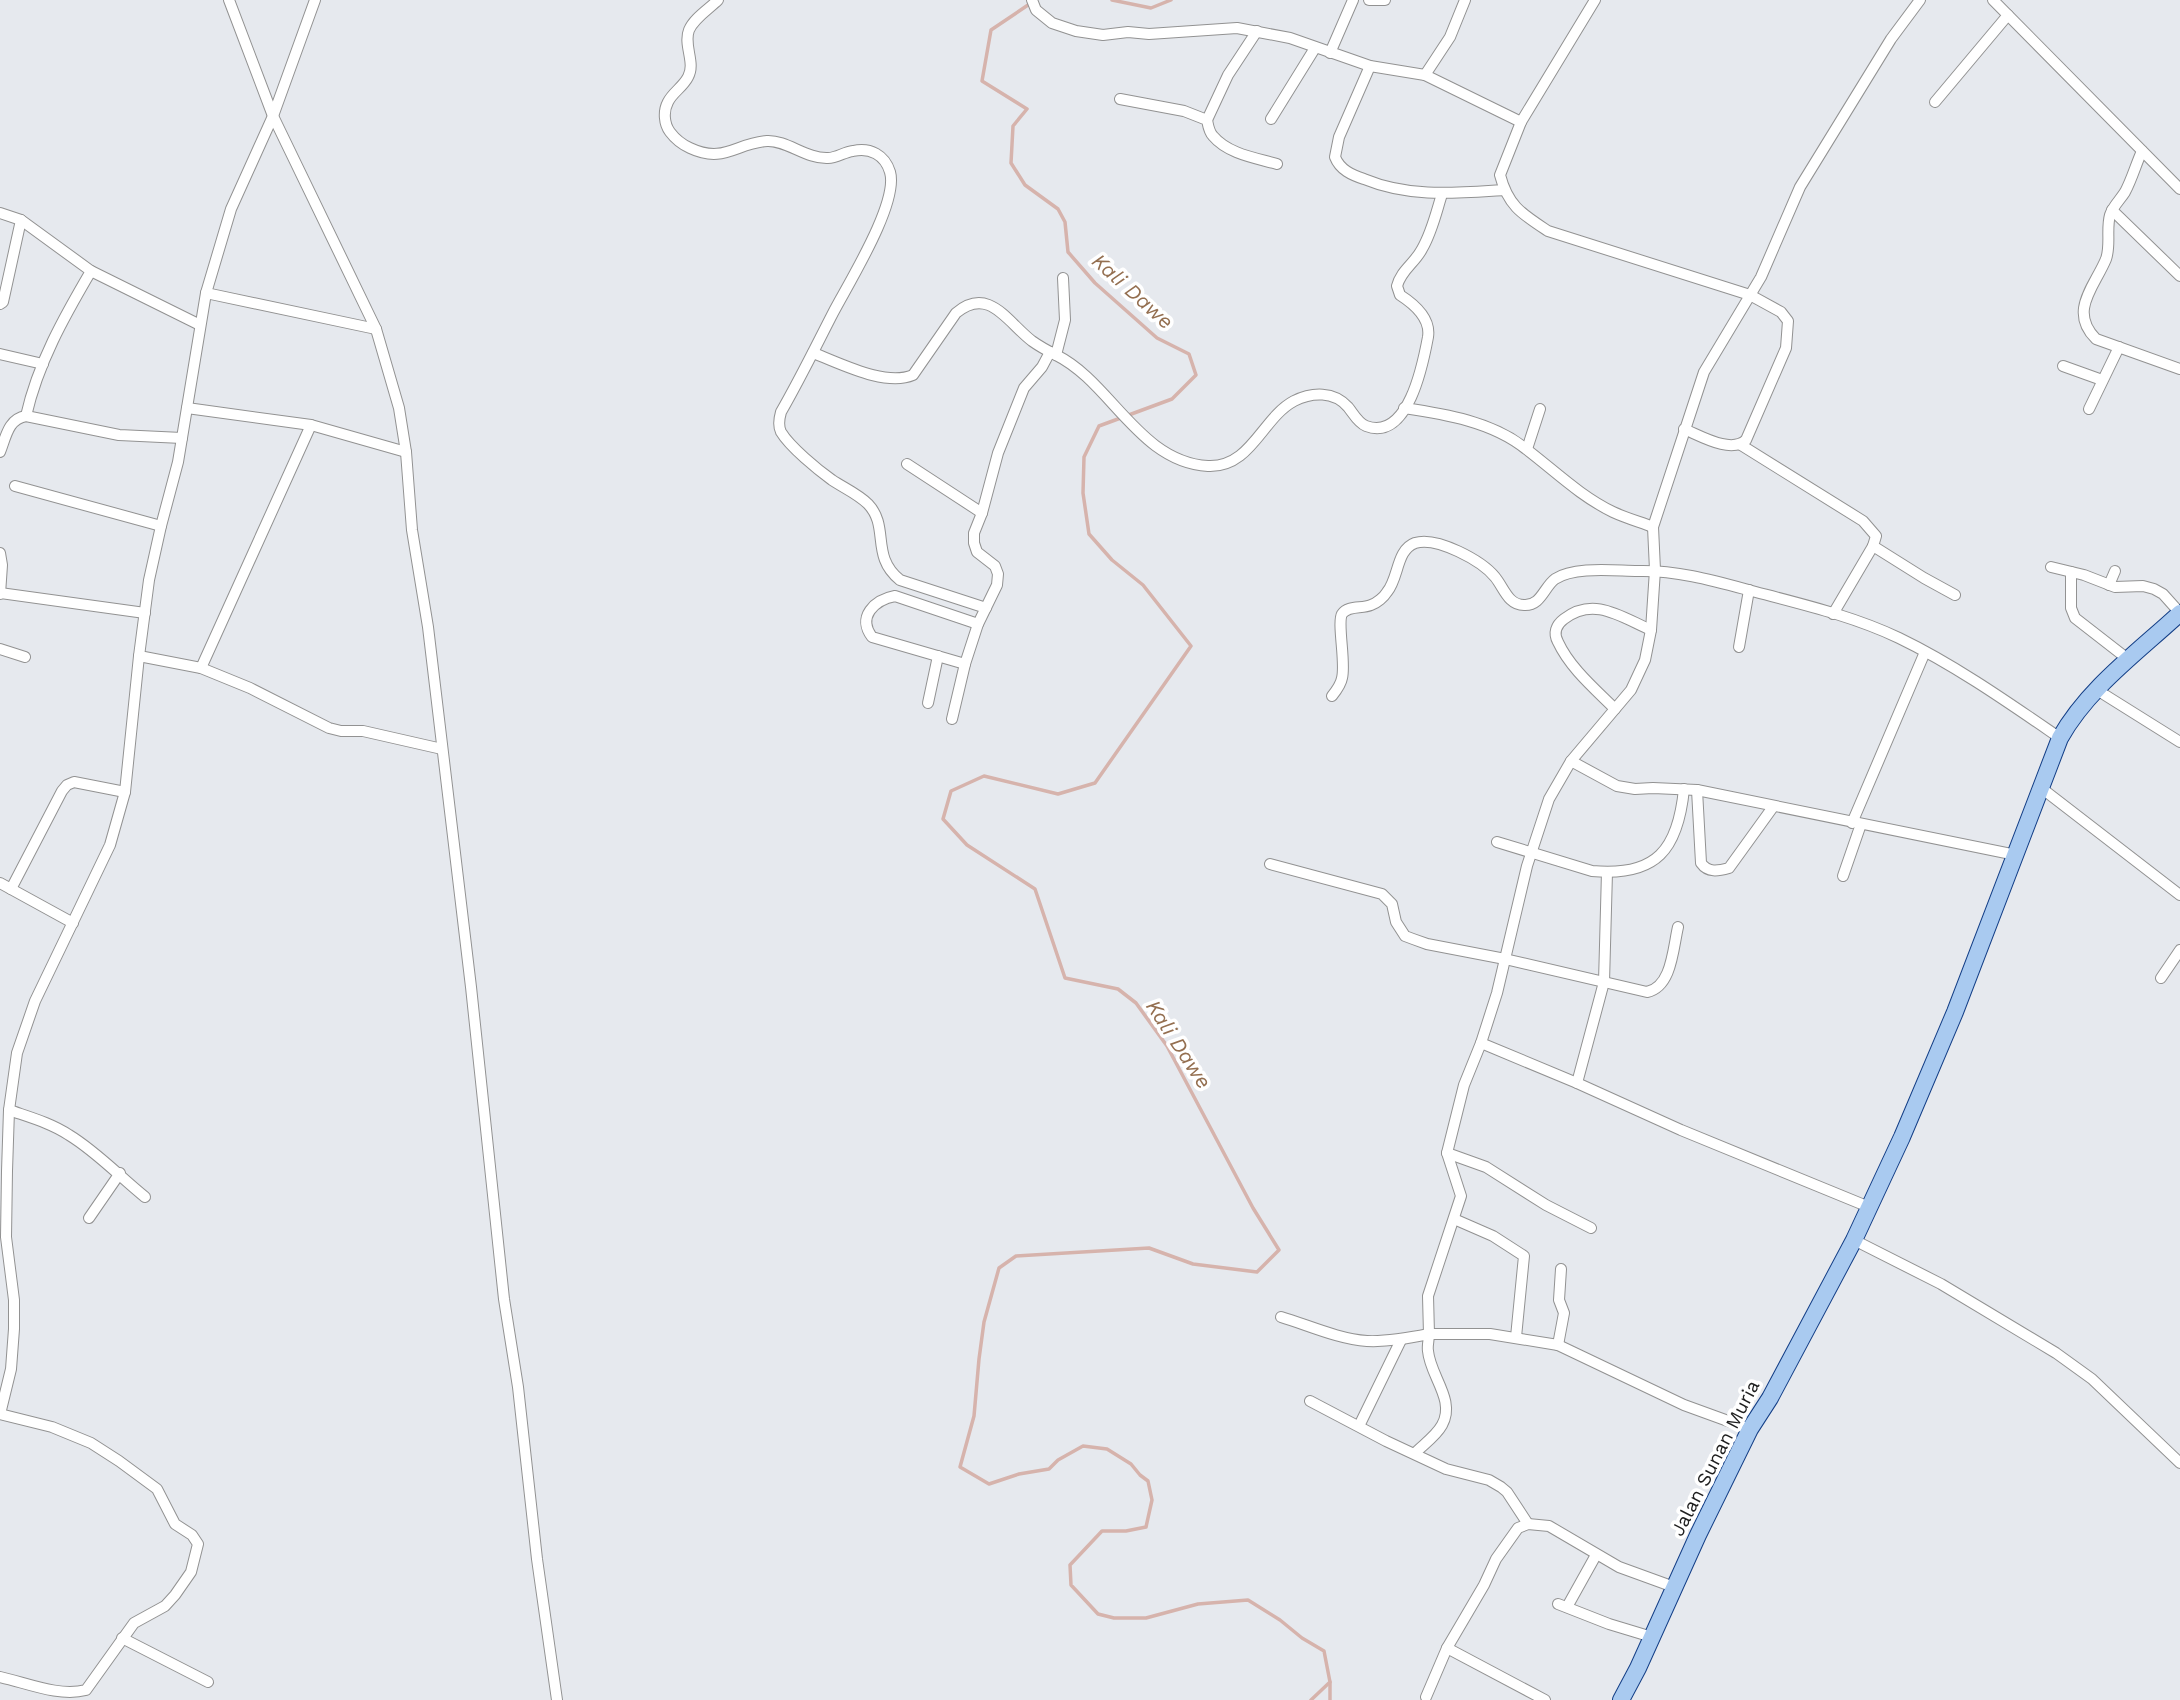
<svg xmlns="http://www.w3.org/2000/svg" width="2180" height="1700" font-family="'Work Sans',sans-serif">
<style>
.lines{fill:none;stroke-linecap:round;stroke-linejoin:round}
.stream{stroke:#d6b3ac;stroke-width:3.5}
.street-casing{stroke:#929292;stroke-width:12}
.primary-casing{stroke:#133e86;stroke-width:18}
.street{stroke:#fff;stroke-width:10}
.primary{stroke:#a9caf0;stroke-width:16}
.labels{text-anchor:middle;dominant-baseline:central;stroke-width:7;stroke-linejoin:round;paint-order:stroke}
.street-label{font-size:19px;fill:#1e1e1e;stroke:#fff}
.water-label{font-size:21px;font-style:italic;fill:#946f50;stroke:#fff}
</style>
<rect width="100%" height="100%" fill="#e6e9ee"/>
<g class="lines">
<!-- stream -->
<g class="stream">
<polyline points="1112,0 1151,8 1171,0"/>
<polyline points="1031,3 991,30 982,81 1027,109 1013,126 1011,163 1025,185 1058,209 1065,222 1068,252 1095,283 1157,338 1189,354 1196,375 1172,399 1099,426 1084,457 1083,493 1089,534 1112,560 1143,585 1191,646 1095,783 1058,794 984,776 951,791 943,819 967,845 1035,889 1065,978 1118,989 1136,1003 1167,1046 1253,1208 1279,1250 1257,1272 1193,1264 1149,1248 1016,1256 999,1268 984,1322 979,1359 974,1416 960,1467 989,1484 1019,1474 1049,1469 1058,1460 1083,1446 1107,1449 1131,1464 1140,1475 1148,1481 1152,1500 1146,1527 1126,1531 1102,1531 1070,1565 1071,1585 1098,1614 1114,1618 1146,1618 1198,1604 1248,1600 1280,1620 1302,1638 1324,1651 1330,1682 1311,1700"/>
<polyline points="1330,1682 1330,1700"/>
</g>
<defs>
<g id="street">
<polyline points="229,0 273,116 376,329 399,408 406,452 412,530 428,627 471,987 504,1299 518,1387 537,1559 557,1700"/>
<path d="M718,0C709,9 694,18 689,30C683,45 696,63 688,77C683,87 672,93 668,102C663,111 664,124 670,132C676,140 681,144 690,148C724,164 736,143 767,141C787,140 806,159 828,158C837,158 844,152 853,151C870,147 885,155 890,172C899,203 848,284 833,313C816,346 800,379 781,412C779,419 778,426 781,432C790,447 818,470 832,480C844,488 858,494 868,504C890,527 870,556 900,580L986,608"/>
<polyline points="1032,0 1036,10 1052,23 1076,31 1103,35 1128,32 1149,34 1237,28 1290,38 1370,66 1425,75 1521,122"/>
<polyline points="1369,0 1385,0"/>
<path d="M1595,0L1521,122L1500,175C1508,206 1522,214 1548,231L1750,295L1781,312L1788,321L1786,348L1746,440C1731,454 1701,436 1684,429"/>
<polyline points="1993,0 2180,189"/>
<polyline points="1330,53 1353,0"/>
<path d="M1370,66L1339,137L1335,157C1340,170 1352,175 1364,179C1410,198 1456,193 1504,190"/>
<polyline points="1425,75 1450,37 1465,0"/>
<path d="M1120,99L1184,111L1207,120C1208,125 1209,132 1213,136C1228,154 1256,158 1277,164"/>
<polyline points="1935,102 2008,15"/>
<polyline points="1271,119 1315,48"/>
<polyline points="1207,120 1228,75 1257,31"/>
<path d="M2142,151C2136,164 2132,179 2125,192C2120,200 2113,206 2110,215C2106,229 2111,245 2106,259C2095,286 2068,311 2096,339L2180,369"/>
<polyline points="2112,210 2180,276"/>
<polyline points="0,213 21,220 91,271 200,325"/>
<polyline points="206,293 376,329"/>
<polyline points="0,304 3,302 21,220"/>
<path d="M813,353C840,363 885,387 913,375L956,313C989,285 1008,323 1032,341C1039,346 1048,351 1056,355L1065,320L1063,278"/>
<polyline points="0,354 43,364"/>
<path d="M1056,355C1111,382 1139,462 1208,466C1251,468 1262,418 1294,401C1312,392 1334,391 1348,407C1353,413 1358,423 1366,426C1408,442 1423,364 1428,337C1431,318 1414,304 1400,295L1397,286C1401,270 1415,263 1422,249C1432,232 1436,213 1442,194"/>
<polyline points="2063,366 2102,380"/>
<polyline points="187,408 311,425 406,452"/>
<path d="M1404,408C1445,414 1493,422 1526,449C1555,471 1580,496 1613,512C1626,518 1640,522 1653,527"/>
<polyline points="2089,409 2119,347"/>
<path d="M26,416C38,363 64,317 91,271"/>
<polyline points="1741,445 1863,521 1876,536 1873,546 1924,578 1955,595"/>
<polyline points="1527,449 1540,409"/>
<path d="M0,452C6,437 8,419 26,416L119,435L182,438"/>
<polyline points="907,464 982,513"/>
<polyline points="15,486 161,526"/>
<polyline points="0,553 2,565 0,594"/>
<polyline points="2051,567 2084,575 2115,587 2143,586 2154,589 2163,594 2180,613"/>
<polyline points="2071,572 2071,608 2075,618 2129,660"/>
<polyline points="2109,585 2115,571"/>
<polyline points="0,593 145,613"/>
<polyline points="1833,614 1873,546"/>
<polyline points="1739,647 1749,590"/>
<polyline points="0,649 25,657"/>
<polyline points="139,656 201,668 250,688 329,728 341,731 363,731 442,749"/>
<path d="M965,664L872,637C857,617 874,600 895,596L978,624"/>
<polyline points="201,668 311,425"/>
<polyline points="2097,690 2180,742"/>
<path d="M1332,696C1336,691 1341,684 1342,678C1346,663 1337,623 1342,614C1348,605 1362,609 1371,605C1377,603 1384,597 1387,592C1399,578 1396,550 1415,543C1437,536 1482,561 1495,577C1504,588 1508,605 1524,605C1541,606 1544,587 1555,579C1575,566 1615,571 1638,571C1677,570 1715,581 1752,591C1801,604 1853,616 1899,638C1955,665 2009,703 2060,738"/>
<polyline points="928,703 938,656"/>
<path d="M1615,709C1595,689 1570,668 1558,642C1553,633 1556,625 1564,619C1594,596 1621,617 1651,630"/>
<polyline points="952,719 965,664 978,624 997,585 998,574 995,566 977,552 974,543 974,533 982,513 998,453 1024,388 1042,367 1050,352"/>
<polyline points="1571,761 1617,786 1635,789 1653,788 1697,790 2016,855"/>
<polyline points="2040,787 2180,895"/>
<path d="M1697,790L1701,863C1708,873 1718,871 1729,868L1773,807"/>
<polyline points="1852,823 1925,652"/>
<path d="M1497,842L1592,871C1657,877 1678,849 1684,789"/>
<path d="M1270,864L1382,894L1392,904L1396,922L1405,936L1413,939L1427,944L1505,959L1647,992C1672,987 1673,948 1678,927"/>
<polyline points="1843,876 1861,824"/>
<polyline points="0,883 73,923"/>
<polyline points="11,889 62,791 67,785 74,782 125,792"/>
<polyline points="2161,978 2180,950"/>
<polyline points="1481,1043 1577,1083 1681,1130 1869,1207"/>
<polyline points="1577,1083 1604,982 1607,872"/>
<path d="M9,1110C29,1117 51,1123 69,1135C97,1152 120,1177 145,1197"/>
<polyline points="1447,1153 1486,1167 1546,1205 1591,1228"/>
<polyline points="89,1218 120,1173"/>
<polyline points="1454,1219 1493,1236 1524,1256 1516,1337"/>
<polyline points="1854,1240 1941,1284 2056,1353 2092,1379 2180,1463"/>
<path d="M1281,1317C1308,1325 1338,1339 1367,1341C1388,1342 1409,1338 1429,1334C1429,1340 1427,1346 1428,1351C1430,1376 1456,1400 1442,1425C1436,1436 1424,1444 1415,1453"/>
<polyline points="1558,1345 1564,1313 1559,1300 1561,1269"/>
<polyline points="1310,1401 1386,1441 1446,1469 1489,1480 1501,1487 1507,1492 1528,1524"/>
<polyline points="1359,1426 1401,1340"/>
<polyline points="1750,1429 1684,1405 1558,1345 1490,1334 1429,1334 1428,1296 1461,1196 1447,1153 1464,1085 1481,1043 1497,993 1527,866 1549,799 1571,761 1631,690 1645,660 1651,630 1655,570 1653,527 1704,372 1761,277 1800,187 1891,39 1920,0"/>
<polyline points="1558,1604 1609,1624 1652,1637"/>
<polyline points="1567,1607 1596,1555"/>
<polyline points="122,1638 208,1682"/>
<polyline points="1447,1648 1545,1700"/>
<path d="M0,1677C27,1683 59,1697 86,1690L134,1623L165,1606L175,1595L191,1572L198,1544L192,1535L175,1524L157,1489L119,1461L91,1443L52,1427L0,1414L11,1369L14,1329V1300L6,1237L7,1171L9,1110L17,1053L35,1001L110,845L125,792L139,656L149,580L161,526L178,462L206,293L231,209L273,116L315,0"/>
<polyline points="1426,1697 1447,1648 1484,1585 1496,1559 1518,1528 1528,1524 1549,1526 1619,1567 1674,1587"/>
</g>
<path id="primary" d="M1621,1700L1638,1668L1698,1535L1750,1429L1770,1398L1854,1240L1902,1137L1955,1012L2060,738C2088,688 2138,652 2180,613"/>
</defs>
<!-- street casing -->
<use href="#street" class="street-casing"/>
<!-- primary casing -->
<use href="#primary" class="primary-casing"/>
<!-- street -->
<use href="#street" class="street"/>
<!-- primary -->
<use href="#primary" class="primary"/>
</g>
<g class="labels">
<!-- street labels -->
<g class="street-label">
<text transform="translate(1715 1458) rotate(-63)">Jalan Sunan Muria</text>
</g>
<!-- water labels -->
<g class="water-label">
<text transform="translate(1133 291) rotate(42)">Kali Dawe</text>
<text transform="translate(1179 1044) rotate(57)">Kali Dawe</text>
</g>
</g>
</svg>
